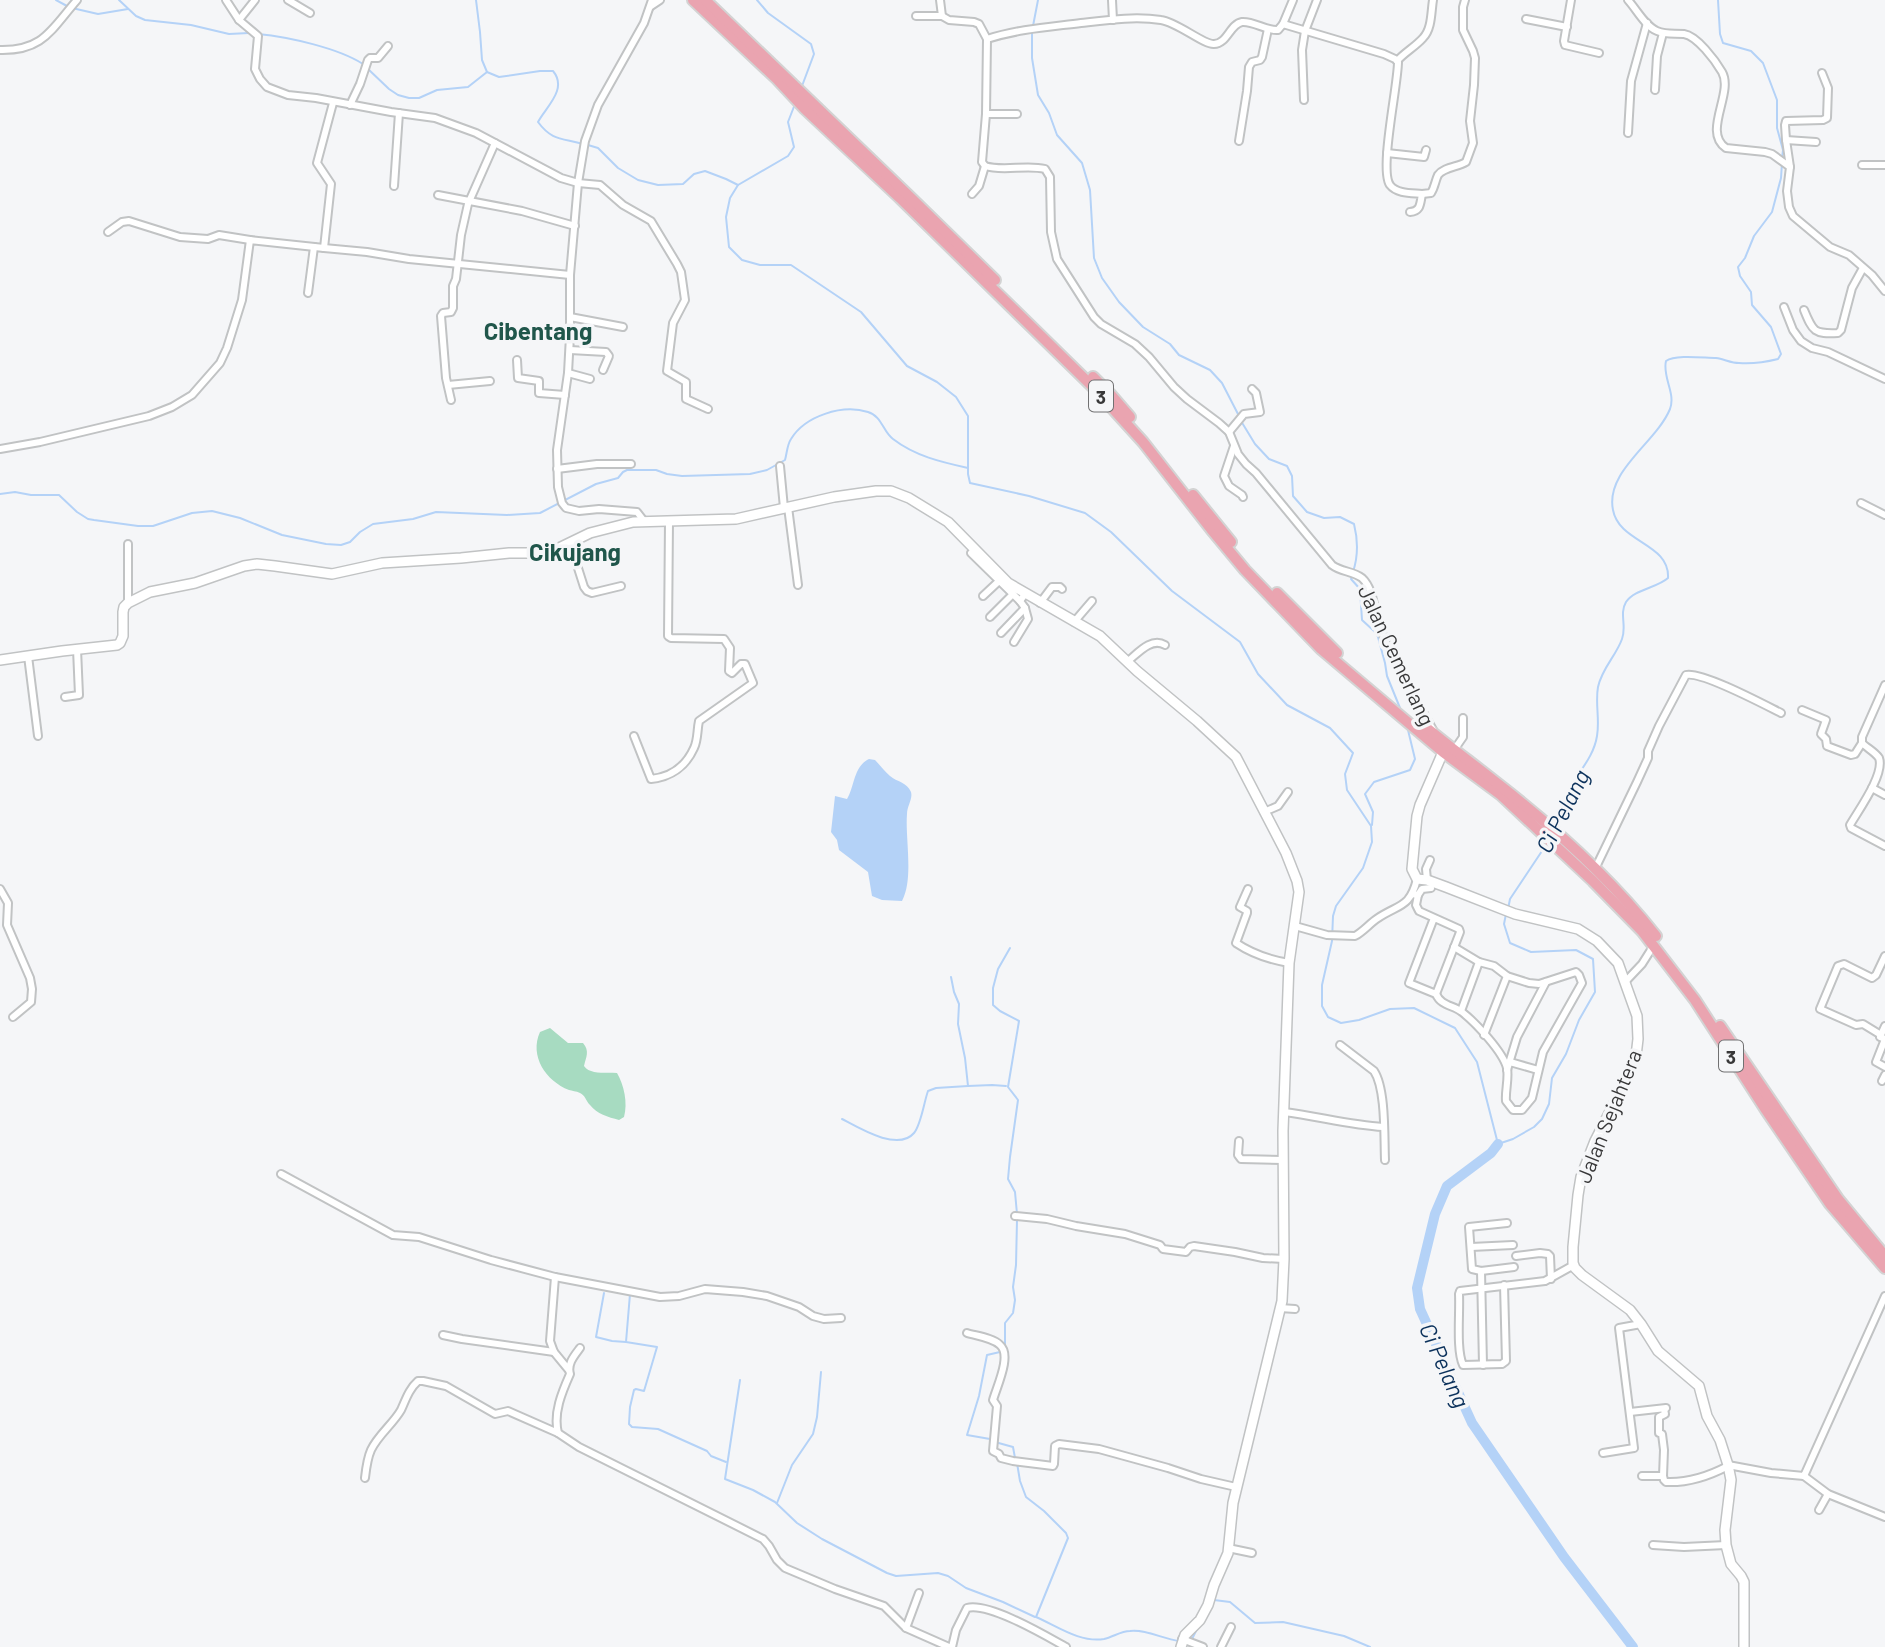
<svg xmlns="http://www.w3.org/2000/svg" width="1885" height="1647" font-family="Barlow,sans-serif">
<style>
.green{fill:#a7dbc1}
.water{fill:#b4d2f7}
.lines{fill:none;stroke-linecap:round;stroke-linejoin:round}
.stream{stroke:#b4d2f7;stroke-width:2}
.river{stroke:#b4d2f7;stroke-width:10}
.street-casing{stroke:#c1c3c4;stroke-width:10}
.secondary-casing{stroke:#c1c3c4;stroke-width:12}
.primary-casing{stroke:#d3d3d3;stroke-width:14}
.street{stroke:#fff;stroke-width:6}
.secondary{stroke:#fff;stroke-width:9}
.primary{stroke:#eaa4b0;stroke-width:10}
.labels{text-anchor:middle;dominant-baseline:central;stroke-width:7;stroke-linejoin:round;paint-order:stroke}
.shield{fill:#f5f6f8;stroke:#717172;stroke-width:2}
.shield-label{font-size:19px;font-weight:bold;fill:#383839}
.street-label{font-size:21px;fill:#383839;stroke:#f5f6f8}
.water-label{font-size:23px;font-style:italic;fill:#0c325c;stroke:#f5f6f8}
.quarter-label{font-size:24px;font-weight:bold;fill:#20564b;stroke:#f5f6f8}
</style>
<rect width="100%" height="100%" fill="#f5f6f8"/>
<!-- green -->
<path class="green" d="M550,1028L568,1043H583C590,1051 586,1057 584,1066C590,1075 606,1072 617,1073C624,1085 628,1103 624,1117L619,1120C608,1117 597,1114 590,1105C586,1101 585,1095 580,1093C576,1091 572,1091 569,1090C546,1081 529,1056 540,1032Z"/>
<!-- water -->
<path class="water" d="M869,759L875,760C880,765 884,771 890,776C897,782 907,782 911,792C913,799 907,806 907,814C905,838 914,879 902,901L882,900L872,896L868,872L839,850L837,840L831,832L835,796L847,799C855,786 853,767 869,759Z"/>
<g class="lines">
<!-- stream -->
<g class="stream">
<polyline points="56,0 67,6"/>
<polyline points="119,0 136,16 145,20 191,25 229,34 249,33"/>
<path d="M476,0L480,32L482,60L487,72L499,77L540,71H553C568,89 546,107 538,122C552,141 562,138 583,144"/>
<polyline points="757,0 768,13 811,44 814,54 802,86"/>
<polyline points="1718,0 1720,34 1723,43 1751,51 1763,63 1777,100 1777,128 1783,150 1782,158"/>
<polyline points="72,8 98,14 128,9"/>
<polyline points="1033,26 1038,0"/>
<polyline points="1032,32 1032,58 1038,95 1049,113 1057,135 1082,163 1090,190 1094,258 1102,278 1119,302 1143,327 1170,344 1179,355 1210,370 1222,383 1239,416"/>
<path d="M258,34C289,37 338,48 363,64"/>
<polyline points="367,68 389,89 398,95 409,98 419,98 437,90 468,87 487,72"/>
<polyline points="795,104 788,122 794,147 788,156 738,185 730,198 726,217 729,247 742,260 760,265 791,265 861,312 907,366 937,382 956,397 968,416 968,474 970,483 1029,496 1085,513 1111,532 1172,591 1240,642 1258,674 1287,705 1330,728 1353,753 1345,774 1347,790 1371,826 1372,842 1363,868 1336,906 1333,916 1332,941 1322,985 1322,1006 1328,1017 1341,1023 1359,1020 1390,1009 1414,1008 1455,1028 1477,1062 1498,1144 1513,1139 1534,1127 1542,1119 1549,1104 1552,1078 1566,1054 1579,1020 1595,992 1593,959 1576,950 1531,952 1510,943 1504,924 1506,914"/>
<polyline points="588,145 598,148 618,168 638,180 658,185 683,184 694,174 705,171 726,179 738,185"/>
<path d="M1241,421L1255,444L1269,459L1287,466L1292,476L1293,496L1307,512L1324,518L1340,517L1354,524C1358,540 1358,557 1353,572"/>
<path d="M0,494L15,492L31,495H59L77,512L88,519L94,520L138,526H153L192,513L212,511L240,518L282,535L326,544L341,545L350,542L360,532L373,524L413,519L436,512L507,515L540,513L596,484L618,478L623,472L627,470H656L667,474L682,476L750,474L767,470L785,460C787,453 787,445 791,439C805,416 842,404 868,412C882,416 883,432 893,439C915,456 941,462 968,468"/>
<polyline points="1352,577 1351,579 1360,589 1362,620 1374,631 1378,637 1385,663 1387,676 1400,708"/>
<path d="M1553,823C1559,810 1565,796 1572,784C1582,768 1594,755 1597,736C1600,720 1595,703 1598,687C1602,668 1616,656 1622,639C1627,626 1619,614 1626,602C1635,589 1657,588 1668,578C1670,543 1619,543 1613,510C1605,471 1656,443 1670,409C1676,393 1662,377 1666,361C1676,354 1704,358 1716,358C1724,359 1731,363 1739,363C1752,364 1766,362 1778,359L1781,354L1771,327L1752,305L1751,292L1740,276L1738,267L1745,258L1754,236L1772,212L1781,178L1782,163"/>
<polyline points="1372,825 1373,812 1365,794 1374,782 1410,770 1415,759 1408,730"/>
<polyline points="1508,909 1510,899 1546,845"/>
<polyline points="1010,948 998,969 993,988 993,1005 1000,1011 1019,1021 1008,1087 1018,1100 1010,1157 1008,1179 1015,1192 1017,1214"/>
<polyline points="951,977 954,992 959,1004 958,1024 965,1058 968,1086 992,1085 1006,1086"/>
<path d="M842,1119C859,1128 898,1152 914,1133C921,1125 924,1102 928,1091L936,1088L968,1086"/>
<polyline points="604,1293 596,1337 612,1341 626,1342"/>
<polyline points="630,1294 626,1342 657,1347 644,1391 636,1389 634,1390 630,1407 629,1424 632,1427 658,1429 707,1451 711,1456 726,1462"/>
<polyline points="1005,1350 1005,1323 1013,1313 1015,1300 1013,1287 1016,1265 1017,1220"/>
<polyline points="740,1380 725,1479 753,1490 775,1502 797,1523 822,1539 887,1573 896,1576 938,1573 948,1576 966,1588 1003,1602 1035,1617"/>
<polyline points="990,1439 967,1435 979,1396 987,1355 1000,1352"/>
<polyline points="995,1442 1013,1447 1015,1458"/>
<path d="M1017,1463L1020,1481L1026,1497L1044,1511L1066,1533L1068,1538L1036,1617C1057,1626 1080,1643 1104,1639C1113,1637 1121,1631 1130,1631C1146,1629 1163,1639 1179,1641"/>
<polyline points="777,1503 792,1465 813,1434 817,1417 821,1372"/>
<polyline points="1214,1600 1230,1602 1255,1623 1283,1622 1344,1636 1370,1647"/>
<polyline points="1192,1639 1197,1629"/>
</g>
<!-- river -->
<polyline class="river" points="1498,1144 1491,1153 1447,1186 1435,1214 1417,1288 1420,1309 1472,1423 1564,1557 1633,1647"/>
<defs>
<g id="street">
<polyline points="226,0 239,20 258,36 255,69 260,79 267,87 288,95 316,98 391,112 435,118 476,133 561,178 578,183 600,185 623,205 651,221 677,264 681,272 685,300 673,323 667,371 686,382 686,399 708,409"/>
<polyline points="288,0 310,13"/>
<path d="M940,0L942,16L949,20L974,22L979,24L987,39L986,114L982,162L985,166C1004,172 1026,164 1045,169L1050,177L1051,232L1057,259L1094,317L1101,324L1135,344L1149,357L1174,387L1187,399L1219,423L1229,432L1238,454L1246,464L1256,473L1332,565C1341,572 1353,571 1362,578C1372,587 1374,605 1377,618C1388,656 1414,695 1433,730"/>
<polyline points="1112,0 1113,20"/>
<polyline points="1571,0 1564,41 1565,45 1599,53"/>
<path d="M1628,0C1637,10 1645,26 1657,31C1666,35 1675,33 1684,34C1697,36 1715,60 1722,72C1734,93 1702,132 1726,148L1765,152L1772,154L1790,167L1787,191L1789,207L1793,216L1830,247L1849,255L1872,275L1885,291"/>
<polyline points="651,6 660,0"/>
<polyline points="916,16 942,16"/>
<polyline points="1526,19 1567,27"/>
<polyline points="239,20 255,0"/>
<path d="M1283,24L1384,54L1395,59L1398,62C1398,85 1379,170 1390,185C1397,194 1412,193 1422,194C1420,204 1421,211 1410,212"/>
<path d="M987,39C1018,29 1049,27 1081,23C1107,20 1135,16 1161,20C1177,22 1204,45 1214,44C1227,44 1230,24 1242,22C1254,21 1266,31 1278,30L1283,24L1293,0"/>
<path d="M0,50C43,51 51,30 77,0"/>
<path d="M1397,61C1405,52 1415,47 1423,38C1432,29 1431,12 1433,0"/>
<polyline points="1655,90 1657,56 1663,33"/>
<polyline points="1304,100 1302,50 1305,31 1317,0"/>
<polyline points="350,105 360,84 368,60 370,58 378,58 388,46"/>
<polyline points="986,114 1017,114"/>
<polyline points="1628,133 1631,81 1647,23"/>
<polyline points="1786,140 1785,125 1786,121 1823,120 1827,118 1828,88 1822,73"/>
<polyline points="1239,141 1247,91 1249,67 1252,62 1260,60 1262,57 1268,29"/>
<polyline points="1387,153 1424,157 1426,150"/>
<polyline points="1862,165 1885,165"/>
<polyline points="1790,167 1786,140 1816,142"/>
<polyline points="394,186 399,113"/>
<polyline points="972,194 979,186 985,166"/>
<path d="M1422,194L1431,193C1435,187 1435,181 1438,175C1444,167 1458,167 1466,162L1473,143L1470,121L1474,85L1475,58L1473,51L1463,30V7L1465,0"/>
<polyline points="438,195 522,211 575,226"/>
<polyline points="108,232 122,222 129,221 180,237 208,239 219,235 250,240"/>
<polyline points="324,248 367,252 409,259 570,275"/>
<polyline points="308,293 314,247"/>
<polyline points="1784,307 1793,330 1801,341 1812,348 1828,352 1885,379"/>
<path d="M1804,310C1813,332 1814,334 1838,333L1841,330L1852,288L1863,268"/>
<polyline points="570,317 623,327"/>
<polyline points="570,350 606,352 609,356 603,370"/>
<polyline points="517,360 518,378 539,381 539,393 565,395"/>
<polyline points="568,373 590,379"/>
<polyline points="448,385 490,381"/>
<polyline points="451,400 446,378 441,316 443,313 451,312 453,308 453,286 456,279 461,235 468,204 495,143"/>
<polyline points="1229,432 1244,414 1260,412 1256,393 1252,389"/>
<polyline points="1234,446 1224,476 1229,486 1242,495 1243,497"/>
<polyline points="0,449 40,442 149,416 172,407 192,395 220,363 227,348 242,300 250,240 324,248 331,184 317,163 333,103"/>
<polyline points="780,466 784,508"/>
<polyline points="557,469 597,464 631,464"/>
<polyline points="1861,503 1885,515"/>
<polyline points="788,507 798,585"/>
<polyline points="644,521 637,512 599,509 579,511 566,508 562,503 558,487 557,450 568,373 570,336 570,275 578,183 585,141 598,105 644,23 652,0"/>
<polyline points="570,543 584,587 587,591 592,593 621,586"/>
<polyline points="128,544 128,603"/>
<polyline points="971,553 1020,601"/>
<polyline points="983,596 999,581"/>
<polyline points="1040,603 1052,587 1060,587 1062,589"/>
<polyline points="990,617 1013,594"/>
<polyline points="1074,622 1092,601"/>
<polyline points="1001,633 1025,608"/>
<polyline points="1014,642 1028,619 1025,608 1020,601 1025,594"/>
<polyline points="28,656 38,736"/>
<path d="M1127,662C1138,653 1151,637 1165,645"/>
<path d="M1885,685L1862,737V743C1867,748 1875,752 1879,758C1885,774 1858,811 1850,825L1851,828L1885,846"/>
<polyline points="65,697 79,695 77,649"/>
<polyline points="1802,710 1826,720 1821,734 1826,739 1827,746 1851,755 1855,754 1862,743"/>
<path d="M634,736L651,779C671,777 686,766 694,748C698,740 697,730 699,721L753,683L745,664H741L732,673L729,671L730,648L724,639L671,638L668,636L669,521"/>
<polyline points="1454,750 1463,737 1463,718"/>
<polyline points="1872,788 1885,795"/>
<polyline points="1264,812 1278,806 1288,792"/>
<path d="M1595,869L1637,782L1648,758V751L1659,726L1686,675C1701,671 1763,704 1781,713"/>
<polyline points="1427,880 1426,869 1430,860"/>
<polyline points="0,889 8,903 7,925 30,978 32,989 31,1002 13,1017"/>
<path d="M1248,889L1240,907L1247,911V913L1236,943C1251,953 1271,960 1289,963"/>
<polyline points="1412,894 1418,895 1416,905 1419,911 1459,929 1460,932 1436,994 1409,983 1434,918"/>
<polyline points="1418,895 1422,889 1431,888"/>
<path d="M1295,926L1327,935L1355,936C1364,931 1370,923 1378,918C1399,904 1410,908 1417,879"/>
<polyline points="1625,982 1642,964 1654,945"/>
<path d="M1436,994C1441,1006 1453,1005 1462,1012C1476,1023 1503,1052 1507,1068C1509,1079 1505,1091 1506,1101L1513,1110H1522L1532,1098L1543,1052L1582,983L1579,975L1576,972L1539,984L1529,983L1507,976L1494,966L1479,962L1454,947"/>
<polyline points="1461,1011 1479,962"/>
<polyline points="1885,1026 1880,1037 1885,1039 1876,1062 1885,1067"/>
<polyline points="1484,1035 1507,976"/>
<polyline points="1881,1035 1863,1024 1856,1025 1820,1009 1838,966 1844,964 1872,978 1876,975 1885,956"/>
<path d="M1340,1045L1374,1071C1386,1089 1384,1137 1385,1160"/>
<polyline points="1510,1062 1538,1070"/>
<polyline points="1507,1070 1517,1037 1546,982"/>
<polyline points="1882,1081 1885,1075"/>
<path d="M1284,1112C1317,1116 1350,1125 1383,1127"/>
<polyline points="1239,1141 1238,1155 1241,1159 1283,1160"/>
<polyline points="281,1174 393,1235 419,1237 491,1260 555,1277 660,1297 679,1296 705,1289 743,1292 767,1296 799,1307 813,1316 824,1319 841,1318"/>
<polyline points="1015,1216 1047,1219 1076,1226 1125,1234 1160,1245 1163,1249 1186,1252 1190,1247 1194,1246 1235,1252 1263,1258 1284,1259"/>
<polyline points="1507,1223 1469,1227 1472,1269 1481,1271 1514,1267"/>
<polyline points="1471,1247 1513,1245"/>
<polyline points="1516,1256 1540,1253 1548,1254 1550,1256 1551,1279"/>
<polyline points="1481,1271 1483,1365"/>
<polyline points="555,1277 550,1341 554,1352 568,1369"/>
<path d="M1504,1285L1506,1361L1502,1364L1463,1365C1456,1350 1460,1313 1459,1294L1460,1291L1545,1281L1574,1265"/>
<polyline points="1280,1308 1295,1309"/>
<path d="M967,1333C977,1336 993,1338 1000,1345C1012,1355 997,1386 993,1400L997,1406L993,1451L999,1454L1001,1458L1013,1461L1053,1466L1054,1464L1055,1446L1059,1444L1099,1449L1168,1468L1201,1479L1236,1487"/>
<polyline points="443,1335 462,1339 554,1352"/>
<path d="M580,1348C574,1356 567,1364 570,1374C562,1392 553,1413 558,1433L579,1447L763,1539L769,1546L777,1560L785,1568L835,1589L884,1606L906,1628L949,1647"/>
<polyline points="1630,1412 1666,1408"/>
<polyline points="1603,1453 1634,1448 1619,1328 1641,1324"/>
<polyline points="1728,1465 1771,1473 1804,1476 1885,1296"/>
<path d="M1642,1476H1663L1664,1480L1666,1482C1688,1483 1709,1476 1728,1466"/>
<polyline points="1663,1476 1664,1450 1662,1434 1659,1433 1659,1417 1665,1414 1664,1409"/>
<polyline points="1804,1476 1828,1494 1885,1517"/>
<path d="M365,1478C366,1469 367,1459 371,1450C378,1435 393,1424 401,1410C406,1399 409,1389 418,1381H423L446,1386L495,1414L508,1411L558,1433"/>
<polyline points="1819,1510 1828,1494"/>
<polyline points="1653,1545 1684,1547 1726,1545"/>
<polyline points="1228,1548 1252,1553"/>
<polyline points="906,1628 919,1593"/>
<polyline points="1182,1639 1203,1647"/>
<path d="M952,1647L956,1630L967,1608C989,1602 1046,1636 1066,1647"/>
<polyline points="1221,1647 1231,1627"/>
</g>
<g id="secondary">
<polyline points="0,660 62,651 117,645 120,643 123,636 123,612 124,607 128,603 150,592 195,583 244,566 257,564 275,566 332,574 382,563 461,558 509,553 543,553 559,548 590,533 633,522 736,519 834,497 876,491 891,491 909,498 948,522 1008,583 1100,636 1137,671 1197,721 1236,757 1286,853 1297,881 1299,892 1289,963 1283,1131 1284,1259 1282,1301 1233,1503 1228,1553 1214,1585 1208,1605 1200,1620 1185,1635 1181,1647"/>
<polyline points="1443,752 1420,805 1417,816 1412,869 1417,879 1427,880 1446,887 1515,914 1578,929 1597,941 1618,963 1637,1016 1638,1039 1636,1056 1631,1070 1595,1141 1581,1177 1578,1195 1573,1247 1573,1263 1575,1268 1582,1275 1630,1310 1641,1324 1658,1351 1699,1386 1707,1416 1720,1440 1728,1465 1731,1480 1725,1530 1726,1545 1731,1564 1741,1576 1744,1582 1744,1647"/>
</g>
<g id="primary">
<polyline points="693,0 777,79 805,109 900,198 1095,389 1143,442 1211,529 1245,570 1321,649 1443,752 1501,795 1593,881 1642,931 1695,1000 1766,1110 1830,1204 1885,1268"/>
<polyline points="705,0 909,196 995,280"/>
<polyline points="1093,377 1111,395 1130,417"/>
<polyline points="1193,495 1231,542"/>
<polyline points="1277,593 1337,653"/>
<path d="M1422,724C1447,745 1473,764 1498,784C1556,829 1611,879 1656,936"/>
<polyline points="1720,1026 1838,1199 1885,1256"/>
</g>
</defs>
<!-- street casing -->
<use href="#street" class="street-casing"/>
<!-- secondary casing -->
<use href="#secondary" class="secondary-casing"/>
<!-- primary casing -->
<use href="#primary" class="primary-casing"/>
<!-- street -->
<use href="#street" class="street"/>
<!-- secondary -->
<use href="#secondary" class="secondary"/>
<!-- primary -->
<use href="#primary" class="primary"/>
</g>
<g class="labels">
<!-- shield labels -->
<g class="shield">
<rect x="1089" y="380.5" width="24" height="31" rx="5"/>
<rect x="1719" y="1040.5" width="24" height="31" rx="5"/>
</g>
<g class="shield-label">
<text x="1101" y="396">3</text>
<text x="1731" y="1056">3</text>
</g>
<!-- street labels -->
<g class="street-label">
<text transform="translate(1397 655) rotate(65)">Jalan Cemerlang</text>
<text transform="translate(1608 1116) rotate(-68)">Jalan Sejahtera</text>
</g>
<!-- water labels -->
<g class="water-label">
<text transform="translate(1562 811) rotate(-63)">Ci Pelang</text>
<text transform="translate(1445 1365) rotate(66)">Ci Pelang</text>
</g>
<!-- quarter labels -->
<g class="quarter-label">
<text x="538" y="330">Cibentang</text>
<text x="575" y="551">Cikujang</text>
</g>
</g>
</svg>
